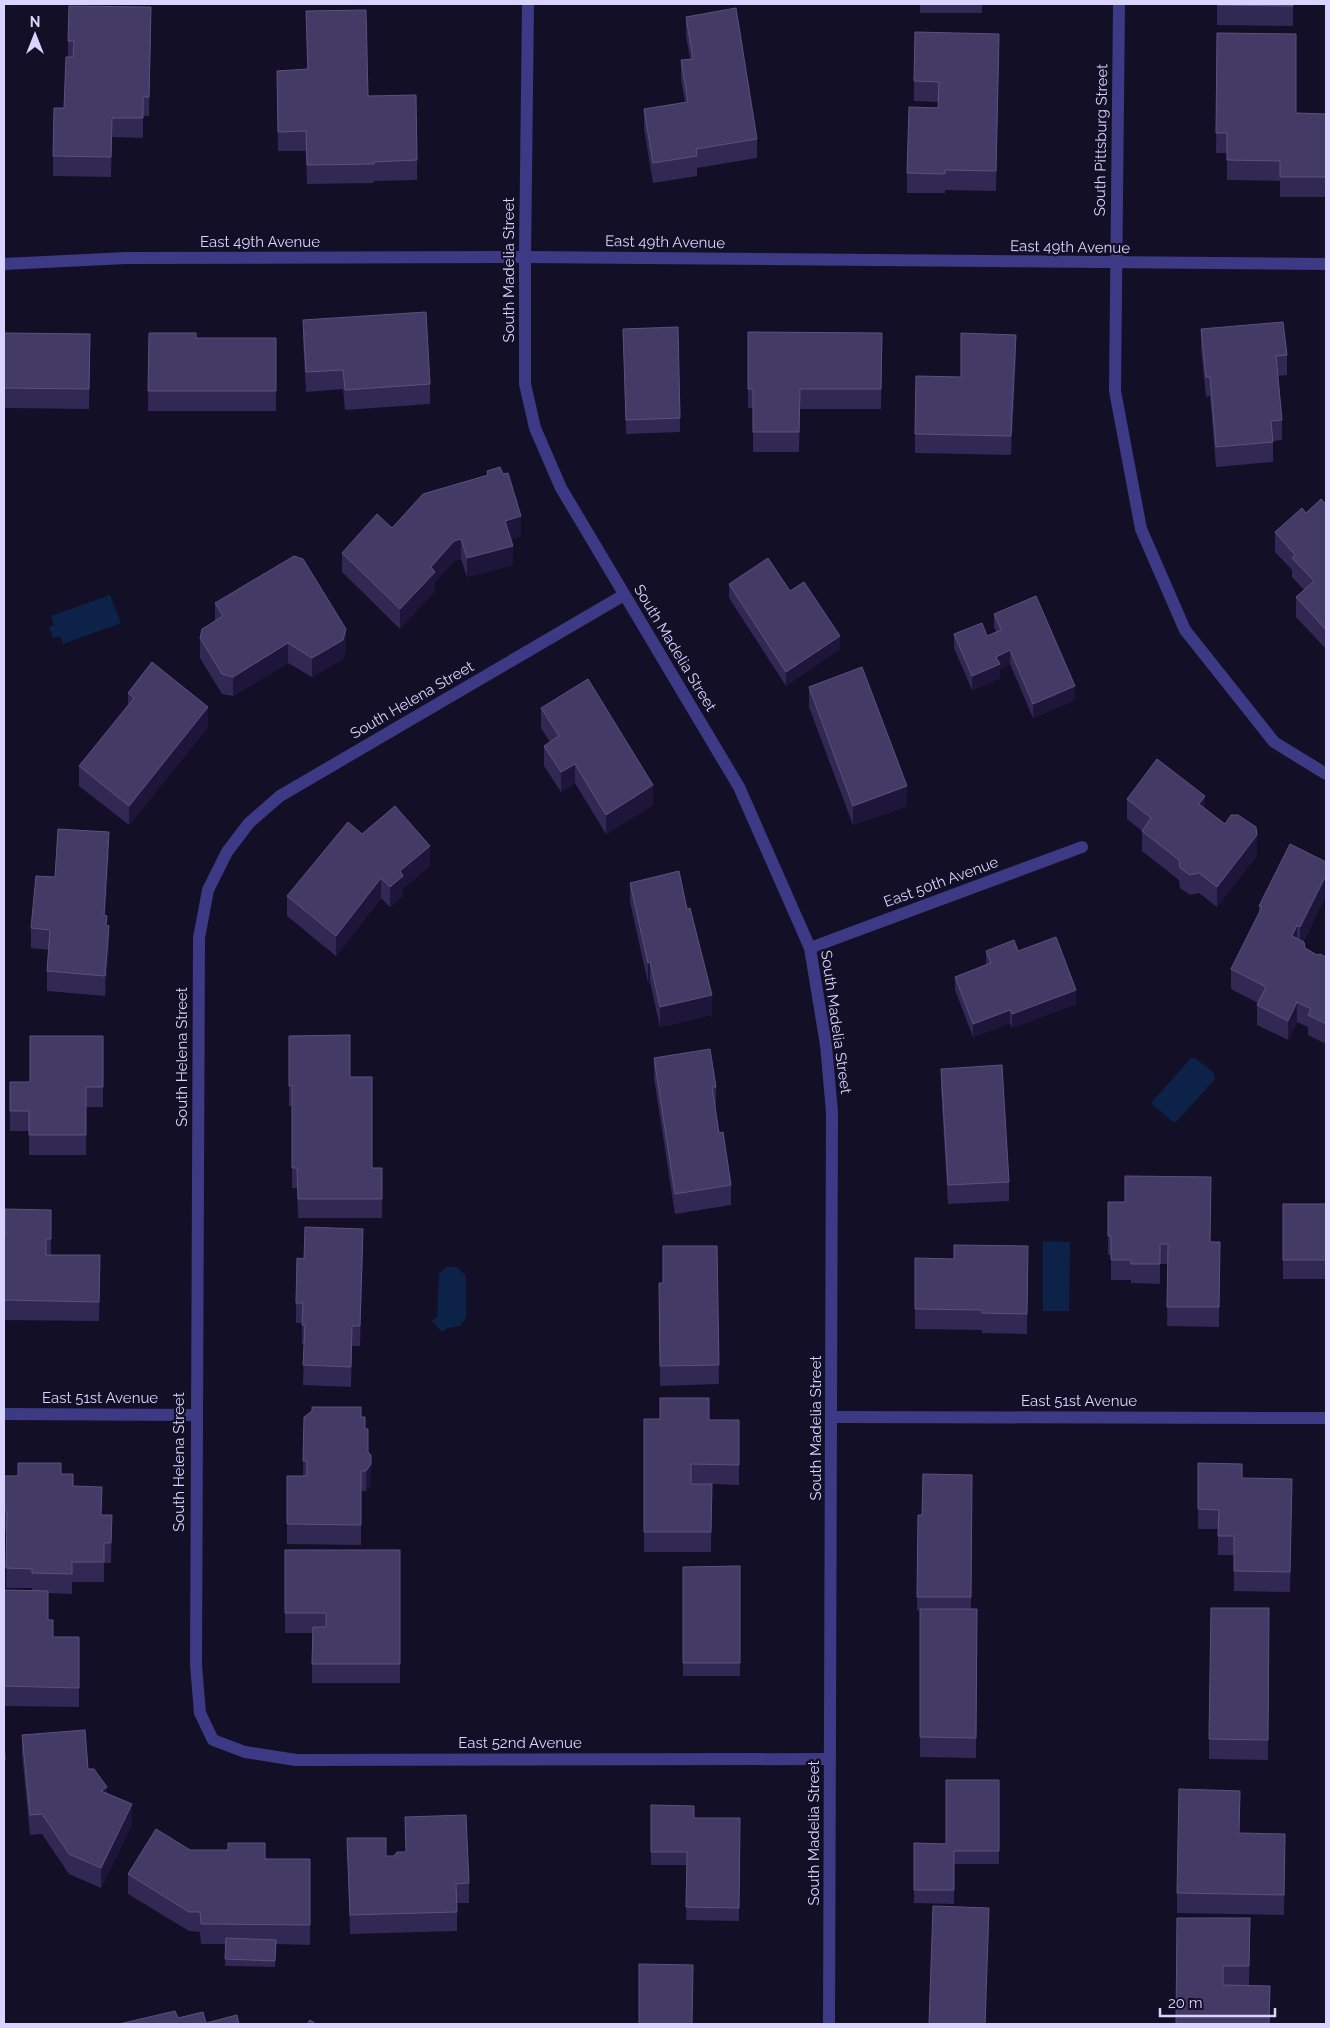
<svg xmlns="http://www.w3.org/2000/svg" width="1330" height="2028" font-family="Raleway,sans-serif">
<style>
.water{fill:#0c2248}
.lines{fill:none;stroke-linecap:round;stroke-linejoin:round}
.minor{stroke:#3d3a85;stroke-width:12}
.wall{fill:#312854}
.shaded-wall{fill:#1d163a}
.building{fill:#433a66;stroke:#5a527e}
.labels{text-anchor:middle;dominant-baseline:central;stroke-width:4.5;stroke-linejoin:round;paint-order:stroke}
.street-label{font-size:15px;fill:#d9d4ff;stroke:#130f26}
</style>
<rect width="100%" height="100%" fill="#130f26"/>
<!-- water -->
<g class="water">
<polygon points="110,595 121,623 63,644 60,636 53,638 49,627 54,625 51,616"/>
<polygon points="1191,1058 1195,1058 1214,1073 1215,1079 1177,1121 1173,1122 1153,1105 1152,1102"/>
<polygon points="1043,1241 1070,1242 1069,1311 1043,1311"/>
<polygon points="446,1267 457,1267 466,1276 466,1318 460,1326 448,1328 442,1332 432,1321 437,1317 439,1274"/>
</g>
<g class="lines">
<!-- minor -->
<g class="minor">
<polyline points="528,4 525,257 525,384 535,428 561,488 739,787 810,948 826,1045 832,1112 829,2024"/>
<polyline points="1119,4 1115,391 1141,529 1185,630 1274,742 1326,774"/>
<polyline points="4,264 126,258 525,257 1326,264"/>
<polyline points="624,595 280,796 249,823 227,852 208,890 199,938 196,1665 200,1713 213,1740 245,1752 296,1760 830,1759"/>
<polyline points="810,948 1082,847"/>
<polyline points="4,1414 196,1415"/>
<polyline points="832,1417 1326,1418"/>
</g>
</g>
<!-- wall -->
<g class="wall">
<rect x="920" y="4" width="62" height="9"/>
<polygon points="1217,4 1293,4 1293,26 1217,25"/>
<polygon points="306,11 368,96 417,160 417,180 374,181 374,183 307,184 306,151 278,151 277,71 307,69"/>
<polygon points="686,17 757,139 757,158 697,168 697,176 653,183 644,129 644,109 685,102 681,80 681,60 690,59 686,36"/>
<polygon points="151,27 149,116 143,116 143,138 112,137 111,177 53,176 53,156 64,108 68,57 68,41"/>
<polygon points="1217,33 1296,113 1326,114 1326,197 1280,197 1280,181 1227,180 1227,153 1216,153"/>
<polygon points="999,54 996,191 945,190 945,193 907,193 907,173 938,108 938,102 914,101 914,81"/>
<polygon points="303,320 430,384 430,404 345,410 343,389 306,392 303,340"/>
<polygon points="623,329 680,418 680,432 626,434"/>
<polygon points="1201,329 1287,355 1287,375 1278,376 1282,420 1282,440 1273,441 1273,462 1216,467 1210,396 1206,397 1201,349"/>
<polygon points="748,332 882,333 881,409 800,409 799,452 753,452 753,408 748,408"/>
<polygon points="4,333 90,334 89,409 4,408"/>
<polygon points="149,333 196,338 276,338 276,411 148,411"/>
<polygon points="1016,354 1011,455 915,453 915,434 961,377"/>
<polygon points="487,471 521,536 511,539 513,565 467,577 461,559 454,561 435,582 435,591 400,629 342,572 342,553 392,528 487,476"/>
<polygon points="1326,504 1326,649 1296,617 1296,597 1304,590 1292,577 1292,570 1275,552 1275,532 1306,513"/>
<polygon points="729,584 790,591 840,649 786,686 729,598"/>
<polygon points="215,603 346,649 343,659 312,677 288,663 233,696 222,694 200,658 200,638 215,621"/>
<polygon points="994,614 1075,700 1033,718 1010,664 1000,669 1000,678 972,690 954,648 954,634 987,636 996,632 994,627"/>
<polygon points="809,687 907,806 853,825 809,707"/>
<polygon points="128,693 208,727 129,825 79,786 79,766 128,706"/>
<polygon points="541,708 653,805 606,834 575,783 561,792 544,766 544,746 550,742 541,728"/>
<polygon points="1127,799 1205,809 1257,855 1217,907 1199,893 1190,895 1180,888 1179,880 1142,851 1142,831 1127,819"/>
<polygon points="362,834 430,866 403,888 403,896 390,907 381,898 336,956 287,916 287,896"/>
<polygon points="109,852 105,915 109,946 105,996 47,991 47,971 49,950 31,948 31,928 55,877"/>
<polygon points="1326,862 1326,895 1303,942 1305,948 1317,955 1326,957 1326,1044 1308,1035 1308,1027 1297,1022 1288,1040 1257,1025 1257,1005 1258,1003 1231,989 1231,969 1259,913 1259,906"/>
<polygon points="630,883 712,1015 660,1027 650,982 648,983 630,902"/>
<polygon points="986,951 1018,951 1076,1004 1012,1028 1010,1023 973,1037 955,990 955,977 986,964"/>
<polygon points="103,1036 103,1107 86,1107 86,1155 29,1155 29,1131 10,1131 10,1082 30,1082"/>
<polygon points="289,1036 350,1077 372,1168 382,1168 382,1218 298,1218 297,1188 292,1188 292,1106 289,1106"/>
<polygon points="654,1058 716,1087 716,1106 715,1107 719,1133 731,1185 731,1205 675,1214 654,1078"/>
<polygon points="941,1069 1009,1182 1009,1201 948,1204 941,1089"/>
<polygon points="1108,1202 1211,1242 1220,1242 1219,1327 1167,1326 1168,1264 1160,1264 1160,1284 1131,1283 1131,1280 1111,1280 1111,1255 1108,1255"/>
<rect x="1283" y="1204" width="43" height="75"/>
<polygon points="51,1210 51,1255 100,1275 99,1321 4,1320 4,1238 5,1238"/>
<polygon points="717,1246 719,1384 660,1386 659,1283 663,1283"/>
<polygon points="1028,1246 1027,1334 982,1333 982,1330 915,1329 915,1309 954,1259"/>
<polygon points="363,1249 360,1346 352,1346 351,1387 303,1385 304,1344 302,1344 302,1323 296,1323 296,1303 304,1259"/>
<polygon points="304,1417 361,1417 365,1429 371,1484 366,1491 361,1491 361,1545 287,1544 287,1476 303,1476"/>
<polygon points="644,1419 739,1420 739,1485 712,1484 711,1552 644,1552"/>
<polygon points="4,1461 4,1476 61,1474 102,1515 112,1515 111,1563 104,1563 104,1582 72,1582 72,1594 48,1593 48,1620 53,1637 79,1637 79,1707 4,1706 4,1590 32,1591 32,1588 6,1588 7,1531 4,1531"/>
<polygon points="1198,1463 1242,1478 1292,1479 1290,1592 1234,1591 1234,1555 1218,1555 1218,1529 1198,1529"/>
<polygon points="972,1475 971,1609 977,1609 976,1758 920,1757 920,1610 917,1610 918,1515 922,1515"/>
<polygon points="285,1550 400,1550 400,1683 312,1683 312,1633 285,1633"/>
<polygon points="740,1566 740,1676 683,1676 683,1567"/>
<polygon points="1269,1608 1268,1760 1209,1759 1209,1739"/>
<polygon points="22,1735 88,1769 132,1824 101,1888 69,1874 42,1834 30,1835 22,1754"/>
<polygon points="999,1780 999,1864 954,1864 954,1904 914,1903 914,1843 946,1844"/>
<polygon points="651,1805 694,1818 740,1818 739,1921 686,1920 687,1865 651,1865"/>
<polygon points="405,1817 469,1883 469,1903 457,1903 457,1931 350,1934 347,1838 386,1856 394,1856 406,1852"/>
<polygon points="1240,1833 1285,1854 1284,1915 1177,1913 1177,1893"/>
<polygon points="190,1850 265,1859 310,1859 310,1945 276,1944 275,1967 225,1966 226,1944 201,1944 200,1932 189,1931 128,1894 128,1874"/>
<polygon points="1250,1918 1249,1985 1176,2024"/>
</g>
<!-- shaded-wall -->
<g class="shaded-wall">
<polygon points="999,34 999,54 996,191 996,171"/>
<polygon points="1016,335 1016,354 1011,455 1011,436"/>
<polygon points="521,516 521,536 505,541 505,521"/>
<polygon points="461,539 461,559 454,561 435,582 435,591 400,629 400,609 431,567 454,541"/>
<polygon points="513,546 513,565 467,577 467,558"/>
<polygon points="346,629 346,649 343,659 312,677 312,658"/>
<polygon points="840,636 840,649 786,686 786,672"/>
<polygon points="288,643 288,663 233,696 233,677"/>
<polygon points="1010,650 1010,664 1000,669 1000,678 972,690 972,676 996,657"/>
<polygon points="1075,686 1075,700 1033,718 1033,704"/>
<polygon points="208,707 208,727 129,825 129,806"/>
<polygon points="575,764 575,783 561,792 561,772"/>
<polygon points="653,785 653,805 606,834 606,815"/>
<polygon points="907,786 907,806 853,825 853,806"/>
<polygon points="1205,796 1205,815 1199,804"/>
<polygon points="109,832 109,852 104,935 104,915"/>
<polygon points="1257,835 1257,855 1217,907 1217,887"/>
<polygon points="430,846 430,866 403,888 403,896 390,907 390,887 400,871"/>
<polygon points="1326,875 1326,895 1300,947 1300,927"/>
<polygon points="381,878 381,898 336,956 336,936"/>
<polygon points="1297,925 1297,945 1292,936"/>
<polygon points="109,926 109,946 105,996 105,976"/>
<polygon points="650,962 650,982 648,983 648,963"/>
<polygon points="1076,990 1076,1004 1012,1028 1012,1014"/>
<polygon points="712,995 712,1015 660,1027 660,1007"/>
<polygon points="1297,1002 1297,1022 1288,1040 1288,1021"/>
<polygon points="1010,1010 1010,1023 973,1037 973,1024"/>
<polygon points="363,1229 363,1249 360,1346 360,1326"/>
<polygon points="352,1326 352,1346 351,1387 351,1367"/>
<polygon points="371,1464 371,1484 366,1491 366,1471"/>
<polygon points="107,1787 107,1807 101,1791"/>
<polygon points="132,1804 132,1824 101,1888 101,1868"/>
<polygon points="989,1908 989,1928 986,2024 985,2024"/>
</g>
<!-- building -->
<g class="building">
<polygon points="1217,4 1293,4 1293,6 1217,5"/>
<polygon points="69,6 151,7 149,97 143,97 143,118 112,118 111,157 53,156 54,108 64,108 66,57 73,57 74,41 68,41"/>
<polygon points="736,8 757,139 696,149 697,156 653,163 644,109 688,102 681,60 693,59 686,17"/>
<polygon points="366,10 368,96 416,95 417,160 374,162 374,164 307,165 306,131 278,132 277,71 308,69 306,11"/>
<polygon points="915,32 999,34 996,171 945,170 945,174 907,173 909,107 938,108 939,82 914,81"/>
<polygon points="1217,33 1296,34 1296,113 1326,114 1326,177 1280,177 1280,161 1227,160 1227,133 1216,133"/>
<polygon points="426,312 430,384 345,390 343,370 306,372 303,320"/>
<polygon points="1283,322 1287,355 1276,356 1282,420 1271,421 1273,442 1216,447 1210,377 1206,377 1201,329"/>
<polygon points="678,327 680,418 626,420 623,329"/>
<polygon points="748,332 882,333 881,389 800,389 799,432 753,432 753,389 748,389"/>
<polygon points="4,333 90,334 89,389 4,388"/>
<polygon points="149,333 196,333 196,338 276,338 276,391 148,391"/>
<polygon points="961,333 1016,335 1011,436 915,434 916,376 961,377"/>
<polygon points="500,467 503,474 508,473 521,516 505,521 513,546 467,558 461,539 454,541 431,567 435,572 400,609 342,553 377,514 392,528 423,494 488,475 487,471"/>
<polygon points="1321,499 1326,504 1326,630 1296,597 1314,581 1292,558 1295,555 1275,532 1302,508 1306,513"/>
<polygon points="294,556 303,559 346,629 343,640 312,658 288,643 233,677 222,674 200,638 202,629 223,616 215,603"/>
<polygon points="768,558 790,591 804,582 840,636 786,672 729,584"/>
<polygon points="1036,596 1075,686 1033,704 1010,650 996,657 1000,664 972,676 954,634 982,623 987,636 1001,630 994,614"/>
<polygon points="152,662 208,707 129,806 79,766 134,698 128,693"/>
<polygon points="862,667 907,786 853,806 809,687"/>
<polygon points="588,679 653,785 606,815 575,764 561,772 544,746 559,736 541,708"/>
<polygon points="1157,759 1205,796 1199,804 1225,824 1231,815 1238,815 1256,827 1257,835 1217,887 1199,873 1190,875 1180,868 1179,860 1142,831 1151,818 1127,799"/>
<polygon points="395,806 430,846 400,871 403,876 390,887 381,878 336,936 287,896 348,822 362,834"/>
<polygon points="58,829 109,832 104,915 107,916 106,925 109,926 105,976 47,971 50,930 31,928 36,876 55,877"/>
<polygon points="1290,844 1326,862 1326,875 1300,927 1297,925 1292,936 1304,942 1305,948 1317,955 1320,954 1326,957 1326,1024 1308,1015 1311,1009 1297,1002 1288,1021 1257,1005 1266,987 1231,969 1262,907 1259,906"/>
<polygon points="679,871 687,909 690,908 712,995 660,1007 650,962 648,963 630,883"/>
<polygon points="1056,937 1076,990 1012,1014 1010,1010 973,1024 955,977 991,963 986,951 1014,940 1018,951"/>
<polygon points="350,1035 350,1077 372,1077 372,1168 382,1168 382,1199 298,1199 297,1168 292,1168 292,1086 289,1086 289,1036"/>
<polygon points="30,1036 103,1036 103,1087 86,1087 86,1135 29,1135 29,1111 10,1111 10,1082 30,1082"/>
<polygon points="710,1049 716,1087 712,1087 719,1133 723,1132 731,1185 675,1194 654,1058"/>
<polygon points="1002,1065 1009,1182 948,1185 941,1069"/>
<polygon points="1125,1176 1211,1177 1210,1242 1220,1242 1219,1307 1167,1307 1168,1244 1160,1244 1160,1264 1131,1264 1131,1260 1111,1260 1111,1236 1108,1236 1108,1202 1125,1202"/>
<rect x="1283" y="1204" width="43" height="56"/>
<polygon points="5,1209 51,1210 51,1239 46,1239 46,1255 100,1255 99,1302 4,1300 4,1238 5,1238"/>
<polygon points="305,1227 363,1229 360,1326 352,1326 351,1367 303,1365 305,1325 302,1325 303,1303 296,1303 297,1258 304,1259"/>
<polygon points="954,1245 1028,1246 1027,1314 982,1313 982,1310 915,1309 915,1258 954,1259"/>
<polygon points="663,1246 717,1246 719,1365 660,1366 659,1283 663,1283"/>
<polygon points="660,1398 709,1398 709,1420 739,1420 739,1465 691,1464 691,1484 712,1484 711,1532 644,1532 644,1419 660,1419"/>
<polygon points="312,1407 361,1407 361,1417 365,1417 365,1429 368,1429 368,1452 371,1455 371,1464 366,1471 361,1471 361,1525 287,1524 287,1476 307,1476 307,1461 303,1461 304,1417 312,1411"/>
<polygon points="4,1461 4,1476 18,1476 18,1463 61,1463 61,1474 73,1474 73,1486 102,1487 101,1515 112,1515 111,1543 104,1543 104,1562 72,1562 72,1574 32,1573 32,1569 6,1568 7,1512 4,1512"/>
<polygon points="1198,1463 1242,1464 1242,1478 1292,1479 1290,1572 1234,1571 1234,1536 1218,1536 1219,1510 1198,1509"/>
<polygon points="923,1474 972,1475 971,1597 917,1597 918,1515 922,1515"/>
<polygon points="285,1550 400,1550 400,1664 312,1664 313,1627 326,1627 326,1613 285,1613"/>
<polygon points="740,1566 740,1663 683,1663 683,1567"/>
<polygon points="4,1590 48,1591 48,1620 53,1620 53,1637 79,1637 79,1688 4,1686"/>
<polygon points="1211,1608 1269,1608 1268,1740 1209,1739"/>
<polygon points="920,1609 977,1609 976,1738 920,1737"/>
<polygon points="85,1730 88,1769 94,1769 107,1787 101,1791 132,1804 101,1868 69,1854 42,1814 30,1815 22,1735"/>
<polygon points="4,1738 5,1760 4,1760"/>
<polygon points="946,1780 999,1780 999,1851 954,1851 954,1890 914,1890 914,1843 946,1844"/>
<polygon points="1179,1789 1240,1791 1239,1833 1285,1834 1284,1895 1177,1893"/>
<polygon points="651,1805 694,1806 694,1818 740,1818 739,1908 686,1907 687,1852 651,1852"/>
<polygon points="466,1815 469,1883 456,1884 457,1912 350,1915 347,1838 386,1838 386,1856 394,1856 397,1852 406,1852 405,1817"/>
<polygon points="156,1829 190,1850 228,1850 228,1843 265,1843 265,1859 310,1859 310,1925 201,1924 200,1912 189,1912 128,1874"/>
<polygon points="933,1906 989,1908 985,2024 929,2024"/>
<polygon points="1177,1918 1250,1918 1249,1966 1223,1966 1223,1985 1270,1986 1269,2024 1176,2024"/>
<polygon points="226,1938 276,1940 275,1961 225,1959"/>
<polygon points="639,1964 693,1965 692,2024 639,2024"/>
<polygon points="175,2011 178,2018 203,2012 206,2023 237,2015 239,2024 119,2024"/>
<polygon points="310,2020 316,2024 307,2024"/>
</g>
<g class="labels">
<!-- street labels -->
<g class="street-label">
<text transform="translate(1101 140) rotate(-89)">South Pittsburg Street</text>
<text x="260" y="242">East 49th Avenue</text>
<text transform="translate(665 242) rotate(1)">East 49th Avenue</text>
<text transform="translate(1070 247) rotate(1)">East 49th Avenue</text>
<text transform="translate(509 270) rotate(-90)">South Madelia Street</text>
<text transform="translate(675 648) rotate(59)">South Madelia Street</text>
<text transform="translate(412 700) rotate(-30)">South Helena Street</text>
<text transform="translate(941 882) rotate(-20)">East 50th Avenue</text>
<text transform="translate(836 1022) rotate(82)">South Madelia Street</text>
<text transform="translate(182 1057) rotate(-90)">South Helena Street</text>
<text x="100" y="1398">East 51st Avenue</text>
<text x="1079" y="1401">East 51st Avenue</text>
<text transform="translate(816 1428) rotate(-90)">South Madelia Street</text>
<text transform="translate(179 1462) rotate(-90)">South Helena Street</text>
<text x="520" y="1743">East 52nd Avenue</text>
<text transform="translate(814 1833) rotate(-90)">South Madelia Street</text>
</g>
</g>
<!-- border -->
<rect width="1330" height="2028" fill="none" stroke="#d9d4ff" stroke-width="10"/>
<!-- north arrow -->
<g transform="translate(35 35)" stroke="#130f26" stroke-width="4" paint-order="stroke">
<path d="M0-4L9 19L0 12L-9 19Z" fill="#d9d4ff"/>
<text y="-8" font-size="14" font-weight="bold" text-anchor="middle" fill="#d9d4ff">N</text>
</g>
<!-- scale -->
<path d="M1160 2008v8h115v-8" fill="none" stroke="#d9d4ff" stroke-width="2.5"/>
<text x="1168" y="2008" font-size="15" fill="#d9d4ff" stroke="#130f26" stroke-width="4" paint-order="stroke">20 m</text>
</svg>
